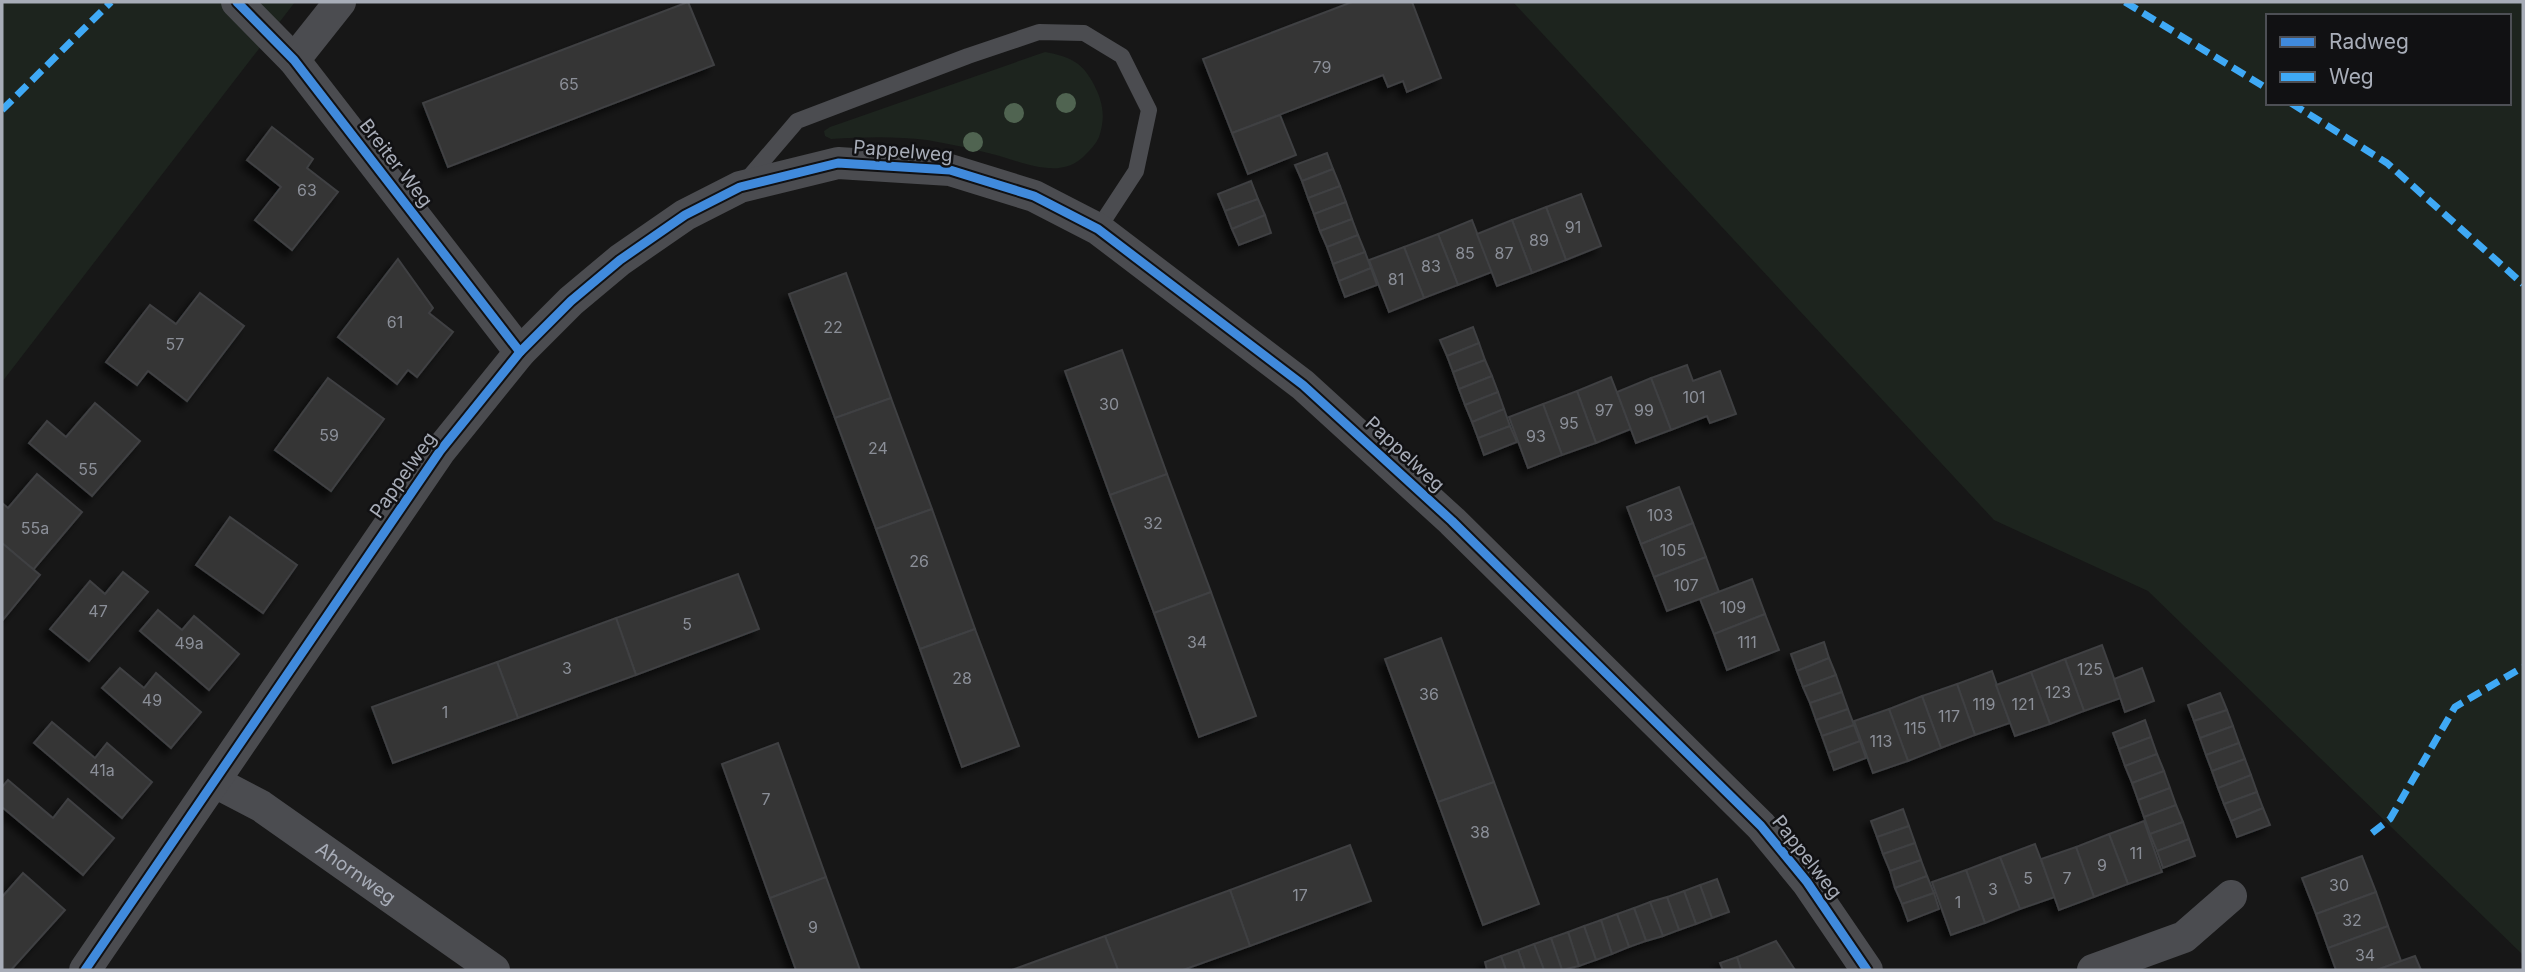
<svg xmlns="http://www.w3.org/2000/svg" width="2525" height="972" font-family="Inter,sans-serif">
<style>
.green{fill:#1d241e;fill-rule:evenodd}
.building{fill:#353536;stroke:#3f4043;stroke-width:2;filter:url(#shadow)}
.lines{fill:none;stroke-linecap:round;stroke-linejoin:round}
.service{stroke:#4b4c50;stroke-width:16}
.minor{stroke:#4b4c50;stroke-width:32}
.quiet{stroke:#3fa9f5;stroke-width:7;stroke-dasharray:14 7;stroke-linecap:butt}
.cycleway-casing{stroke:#111113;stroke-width:13}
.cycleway{stroke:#408adc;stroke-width:9}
.tree{fill:#506451}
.labels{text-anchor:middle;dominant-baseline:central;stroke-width:5;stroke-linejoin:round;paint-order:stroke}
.number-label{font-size:16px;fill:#8b8f98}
.street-label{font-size:19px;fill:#a8adb8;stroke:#111113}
</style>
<defs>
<filter id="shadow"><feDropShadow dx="-6" dy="6" stdDeviation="3.5" flood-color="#0009"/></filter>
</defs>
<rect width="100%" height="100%" fill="#171717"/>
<!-- green -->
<g class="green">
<polygon points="2,2 295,2 2,382"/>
<path d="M1513,2H2523V958L2522,954L2148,591L1994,520ZM2268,16H2509V103H2268Z"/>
<path d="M1045,52C1067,56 1081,61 1092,81C1103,101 1106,116 1099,137C1096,144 1091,149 1086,154C1062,181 1025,163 996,155C974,149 950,144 927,140C895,136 863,137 831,139L825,136L824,131L830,127Z"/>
</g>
<!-- building -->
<g class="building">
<polygon points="688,2 714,65 448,167 423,103"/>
<polygon points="1352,2 1412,2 1441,78 1407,92 1403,81 1388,87 1383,75 1232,133 1203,59"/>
<polygon points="1280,115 1296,155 1248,174 1232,133"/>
<polygon points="272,127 313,159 307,168 338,192 292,250 255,220 281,187 247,160"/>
<polygon points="1327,153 1333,169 1302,181 1295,165"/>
<polygon points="1333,169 1340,186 1308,198 1302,181"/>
<polygon points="1251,181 1258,199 1225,211 1218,194"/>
<polygon points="1340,186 1346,202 1314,214 1308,198"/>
<polygon points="1581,194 1601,246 1566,260 1546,207"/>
<polygon points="1258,199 1265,215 1232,229 1225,211"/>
<polygon points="1346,202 1352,219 1320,231 1314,214"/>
<polygon points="1546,207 1566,260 1532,273 1512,220"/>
<polygon points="1265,215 1271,233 1239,245 1232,229"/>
<polygon points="1352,219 1358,235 1327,247 1320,231"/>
<polygon points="1472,220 1492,272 1458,285 1438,234"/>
<polygon points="1512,220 1532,273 1497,286 1477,234"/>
<polygon points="1438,234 1458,285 1424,298 1404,247"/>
<polygon points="1358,235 1365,252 1333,264 1327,247"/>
<polygon points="1404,247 1424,298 1389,312 1369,260"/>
<polygon points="1365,252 1371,268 1339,281 1333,264"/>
<polygon points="398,259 433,308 429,313 453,332 417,377 408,370 397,384 338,337"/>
<polygon points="1371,268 1377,285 1345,297 1339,281"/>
<polygon points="846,273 891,398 835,418 789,294"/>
<polygon points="200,293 244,326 187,401 148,371 137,385 106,362 150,305 176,324"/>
<polygon points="1473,327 1479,343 1447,356 1440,340"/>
<polygon points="1479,343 1485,360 1453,372 1447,356"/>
<polygon points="1122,350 1167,474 1110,495 1065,371"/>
<polygon points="1485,360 1492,376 1459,389 1453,372"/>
<polygon points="1687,365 1693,381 1720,371 1736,414 1710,423 1707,416 1671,430 1651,378"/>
<polygon points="1492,376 1498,392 1465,405 1459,389"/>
<polygon points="1611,377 1631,429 1596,443 1577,391"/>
<polygon points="328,378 384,419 331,491 275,450"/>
<polygon points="1651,378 1671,430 1636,443 1617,392"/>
<polygon points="1577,391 1596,443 1562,455 1543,404"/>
<polygon points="1498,392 1504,409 1472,422 1465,405"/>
<polygon points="891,398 932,509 876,529 835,418"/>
<polygon points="95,403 140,441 92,496 29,443 47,421 66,437"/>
<polygon points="1543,404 1562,455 1528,468 1509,417"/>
<polygon points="1504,409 1510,426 1478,438 1472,422"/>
<polygon points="1510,426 1517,442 1484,455 1478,438"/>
<polygon points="37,474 82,512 33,570 2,543 2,503 8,508"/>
<polygon points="1167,474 1211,592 1154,613 1110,495"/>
<polygon points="1679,487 1693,523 1641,544 1627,507"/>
<polygon points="932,509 975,629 920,649 876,529"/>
<polygon points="230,517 297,565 263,613 196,565"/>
<polygon points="1693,523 1706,557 1654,577 1641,544"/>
<polygon points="2,543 40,575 2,621"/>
<polygon points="1706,557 1719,592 1667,611 1654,577"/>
<polygon points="123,572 148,592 89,661 50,629 90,581 105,594"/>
<polygon points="738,574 759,629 636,675 616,618"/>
<polygon points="1752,579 1765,614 1714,634 1700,599"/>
<polygon points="1211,592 1256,716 1199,737 1154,613"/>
<polygon points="158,610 182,630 194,616 239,654 209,690 140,631"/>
<polygon points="1765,614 1779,650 1727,670 1714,634"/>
<polygon points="616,618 636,675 518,718 497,662"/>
<polygon points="975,629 1019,746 962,767 920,649"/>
<polygon points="1441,638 1494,782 1438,802 1385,659"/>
<polygon points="1824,642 1829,658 1797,671 1791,654"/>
<polygon points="2102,645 2121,698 2084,711 2065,659"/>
<polygon points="1829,658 1836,675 1803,687 1797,671"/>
<polygon points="2065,659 2084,711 2050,724 2031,672"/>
<polygon points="497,662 518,718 393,763 372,707"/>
<polygon points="120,668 144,688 156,673 201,712 171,748 102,688"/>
<polygon points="2142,668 2154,701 2125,712 2114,679"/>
<polygon points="1992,671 2010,723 1975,735 1957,684"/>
<polygon points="2031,672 2050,724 2015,736 1996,685"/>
<polygon points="1836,675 1842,692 1810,703 1803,687"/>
<polygon points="1957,684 1975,735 1941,748 1922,696"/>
<polygon points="1842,692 1848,709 1816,720 1810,703"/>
<polygon points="2220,693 2227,710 2194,721 2188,705"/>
<polygon points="1922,696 1941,748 1908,761 1889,709"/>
<polygon points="1848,709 1854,725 1822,736 1816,720"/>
<polygon points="1889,709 1908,761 1873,773 1854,721"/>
<polygon points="2227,710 2233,726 2200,738 2194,721"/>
<polygon points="2145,720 2151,737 2119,749 2113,733"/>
<polygon points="52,722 95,758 107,743 152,782 122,818 34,743"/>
<polygon points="1854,725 1860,741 1828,753 1822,736"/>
<polygon points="2233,726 2239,743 2206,755 2200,738"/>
<polygon points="2151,737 2157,754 2125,766 2119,749"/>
<polygon points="1860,741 1866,758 1834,770 1828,753"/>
<polygon points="778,743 826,877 770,898 722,764"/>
<polygon points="2239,743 2245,759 2212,771 2206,755"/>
<polygon points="2157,754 2164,771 2132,783 2125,766"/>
<polygon points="2245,759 2251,775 2218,788 2212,771"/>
<polygon points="2164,771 2170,788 2138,800 2132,783"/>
<polygon points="2251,775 2257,792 2224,804 2218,788"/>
<polygon points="8,780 53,818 68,799 114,838 83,875 2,807 2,787"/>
<polygon points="1494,782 1539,904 1483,925 1438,802"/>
<polygon points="2170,788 2176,805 2144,817 2138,800"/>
<polygon points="2257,792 2263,808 2231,821 2224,804"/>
<polygon points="2176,805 2183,822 2150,834 2144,817"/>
<polygon points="2263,808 2270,825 2237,837 2231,821"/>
<polygon points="1903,809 1909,826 1877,837 1871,821"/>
<polygon points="2144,821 2162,872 2128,884 2109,834"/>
<polygon points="2183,822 2189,839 2157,851 2150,834"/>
<polygon points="1909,826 1915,843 1883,854 1877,837"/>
<polygon points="2109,834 2128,884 2094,897 2076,847"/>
<polygon points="2189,839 2195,856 2163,868 2157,851"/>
<polygon points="1915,843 1921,860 1890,871 1883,854"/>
<polygon points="2035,844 2055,897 2020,909 2000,857"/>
<polygon points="1350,845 1371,901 1250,946 1230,890"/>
<polygon points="2076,847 2094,897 2059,910 2041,859"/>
<polygon points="2362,856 2376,892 2316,914 2302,878"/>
<polygon points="2000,857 2020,909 1985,923 1966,870"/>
<polygon points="1921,860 1927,876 1895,888 1890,871"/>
<polygon points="1966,870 1985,923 1951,935 1932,882"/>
<polygon points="23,873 65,910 11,970 2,970 2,897"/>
<polygon points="1927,876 1934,893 1902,904 1895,888"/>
<polygon points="826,877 860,970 796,970 770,898"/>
<polygon points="1717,879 1729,912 1712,918 1700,885"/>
<polygon points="1700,885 1712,918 1696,924 1684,891"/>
<polygon points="1230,890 1250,946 1183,970 1118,970 1105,936"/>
<polygon points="1684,891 1696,924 1679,930 1667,897"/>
<polygon points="2376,892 2388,926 2328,948 2316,914"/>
<polygon points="1934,893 1939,909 1908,921 1902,904"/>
<polygon points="1667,897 1679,930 1663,936 1650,902"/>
<polygon points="1650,902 1663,936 1646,941 1634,908"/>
<polygon points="1634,908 1646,941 1629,947 1617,914"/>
<polygon points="1617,914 1629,947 1612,954 1601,920"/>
<polygon points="1601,920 1612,954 1596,960 1584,926"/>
<polygon points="1584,926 1596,960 1579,966 1568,932"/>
<polygon points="2388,926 2401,961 2377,970 2336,970 2328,948"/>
<polygon points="1568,932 1579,966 1562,970 1551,938"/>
<polygon points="1105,936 1118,970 1012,970"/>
<polygon points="1551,938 1562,970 1544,970 1534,944"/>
<polygon points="1776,941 1795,970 1741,970 1737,957"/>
<polygon points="1534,944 1544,970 1525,970 1518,950"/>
<polygon points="1518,950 1525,970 1506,970 1501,956"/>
<polygon points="1501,956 1506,970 1487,970 1485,962"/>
<polygon points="2415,956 2421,970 2377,970 2401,961"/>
<polygon points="1737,957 1741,970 1723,970 1720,963"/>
</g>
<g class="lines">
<!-- service -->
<polyline class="service" points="744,183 797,121 968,56 1039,32 1084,33 1122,56 1149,110 1136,171 1098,229"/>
<!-- minor -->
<g class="minor">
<polyline points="237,2 294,60 520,352"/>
<polyline points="294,60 340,2"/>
<path id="s1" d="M215,782L261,806L494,970"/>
<polyline points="85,970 440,451 520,352 571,301 620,260 685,215 740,187 838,163 950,170 1034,196 1098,229 1303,385 1452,521 1761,826 1807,882 1867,970"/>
<polyline points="2093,970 2184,937 2231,896"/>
</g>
<!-- quiet -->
<g class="quiet">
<polyline points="2125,2 2268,89"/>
<polyline points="2291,103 2387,163 2523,284"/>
<polyline points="2,110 111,2"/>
<polyline points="2372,833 2390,819 2455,707 2523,667"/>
</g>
<defs>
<g id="cycleway">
<polyline points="237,2 294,60 520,352"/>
<polyline points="85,970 440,451 520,352 571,301 620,260 685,215 740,187 838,163 950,170 1034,196 1098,229 1303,385 1452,521 1761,826 1807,882 1867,970"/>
</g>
</defs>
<!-- cycleway casing -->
<use href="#cycleway" class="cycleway-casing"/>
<!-- cycleway -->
<use href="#cycleway" class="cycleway"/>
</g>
<!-- trees -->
<g class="tree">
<circle cx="1066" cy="103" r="10"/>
<circle cx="1014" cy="113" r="10"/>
<circle cx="973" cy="142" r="10"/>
</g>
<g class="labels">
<!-- number labels -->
<g class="number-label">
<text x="1322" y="67">79</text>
<text x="569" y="84">65</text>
<text x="307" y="190">63</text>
<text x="1573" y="227">91</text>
<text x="1539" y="240">89</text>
<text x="1465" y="253">85</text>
<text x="1504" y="253">87</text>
<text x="1431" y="266">83</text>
<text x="1396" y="279">81</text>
<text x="395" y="322">61</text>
<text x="833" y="327">22</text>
<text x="175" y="344">57</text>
<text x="1694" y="397">101</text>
<text x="1109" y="404">30</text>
<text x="1604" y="410">97</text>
<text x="1644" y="410">99</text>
<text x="1569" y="423">95</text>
<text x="329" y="435">59</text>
<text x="1536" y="436">93</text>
<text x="878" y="448">24</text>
<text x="88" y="469">55</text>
<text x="1660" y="515">103</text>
<text x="1153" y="523">32</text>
<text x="35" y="528">55a</text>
<text x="1673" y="550">105</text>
<text x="919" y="561">26</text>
<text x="1686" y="585">107</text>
<text x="1733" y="607">109</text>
<text x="98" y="611">47</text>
<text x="687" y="624">5</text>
<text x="1197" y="642">34</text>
<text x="1747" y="642">111</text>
<text x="189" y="643">49a</text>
<text x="567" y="668">3</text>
<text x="2090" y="669">125</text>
<text x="962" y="678">28</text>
<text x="2058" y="692">123</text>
<text x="1429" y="694">36</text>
<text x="152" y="700">49</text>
<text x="1984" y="704">119</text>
<text x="2023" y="704">121</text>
<text x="445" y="712">1</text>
<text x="1949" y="716">117</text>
<text x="1915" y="728">115</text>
<text x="1881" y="741">113</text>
<text x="102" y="770">41a</text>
<text x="766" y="799">7</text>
<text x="1480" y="832">38</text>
<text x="2136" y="853">11</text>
<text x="2102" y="865">9</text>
<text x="2028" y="878">5</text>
<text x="2067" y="878">7</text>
<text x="2339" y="885">30</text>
<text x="1993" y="889">3</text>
<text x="1300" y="895">17</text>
<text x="1958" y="902">1</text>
<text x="2352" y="920">32</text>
<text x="813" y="927">9</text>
<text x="2365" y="955">34</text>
</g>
<!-- street labels -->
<g class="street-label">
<text transform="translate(903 151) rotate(5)">Pappelweg</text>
<text transform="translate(396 163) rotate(52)">Breiter Weg</text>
<text transform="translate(1405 454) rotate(43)">Pappelweg</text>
<text transform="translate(403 475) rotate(-55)">Pappelweg</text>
<text transform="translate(1807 857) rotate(52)">Pappelweg</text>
<text stroke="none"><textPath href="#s1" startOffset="168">Ahornweg</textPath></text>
</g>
</g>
<!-- border -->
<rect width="2525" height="972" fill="none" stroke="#a8adb8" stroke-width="7"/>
<!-- legend -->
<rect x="2266" y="14" width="245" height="91" fill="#111113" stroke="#4d4f55" stroke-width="2"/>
<rect x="2280" y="37" width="35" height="10" fill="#408adc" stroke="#4d4f55" stroke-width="2"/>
<text x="2329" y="49" font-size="21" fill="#a8adb8">Radweg</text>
<rect x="2280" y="72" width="35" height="10" fill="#3fa9f5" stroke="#4d4f55" stroke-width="2"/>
<text x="2329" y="84" font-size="21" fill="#a8adb8">Weg</text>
</svg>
